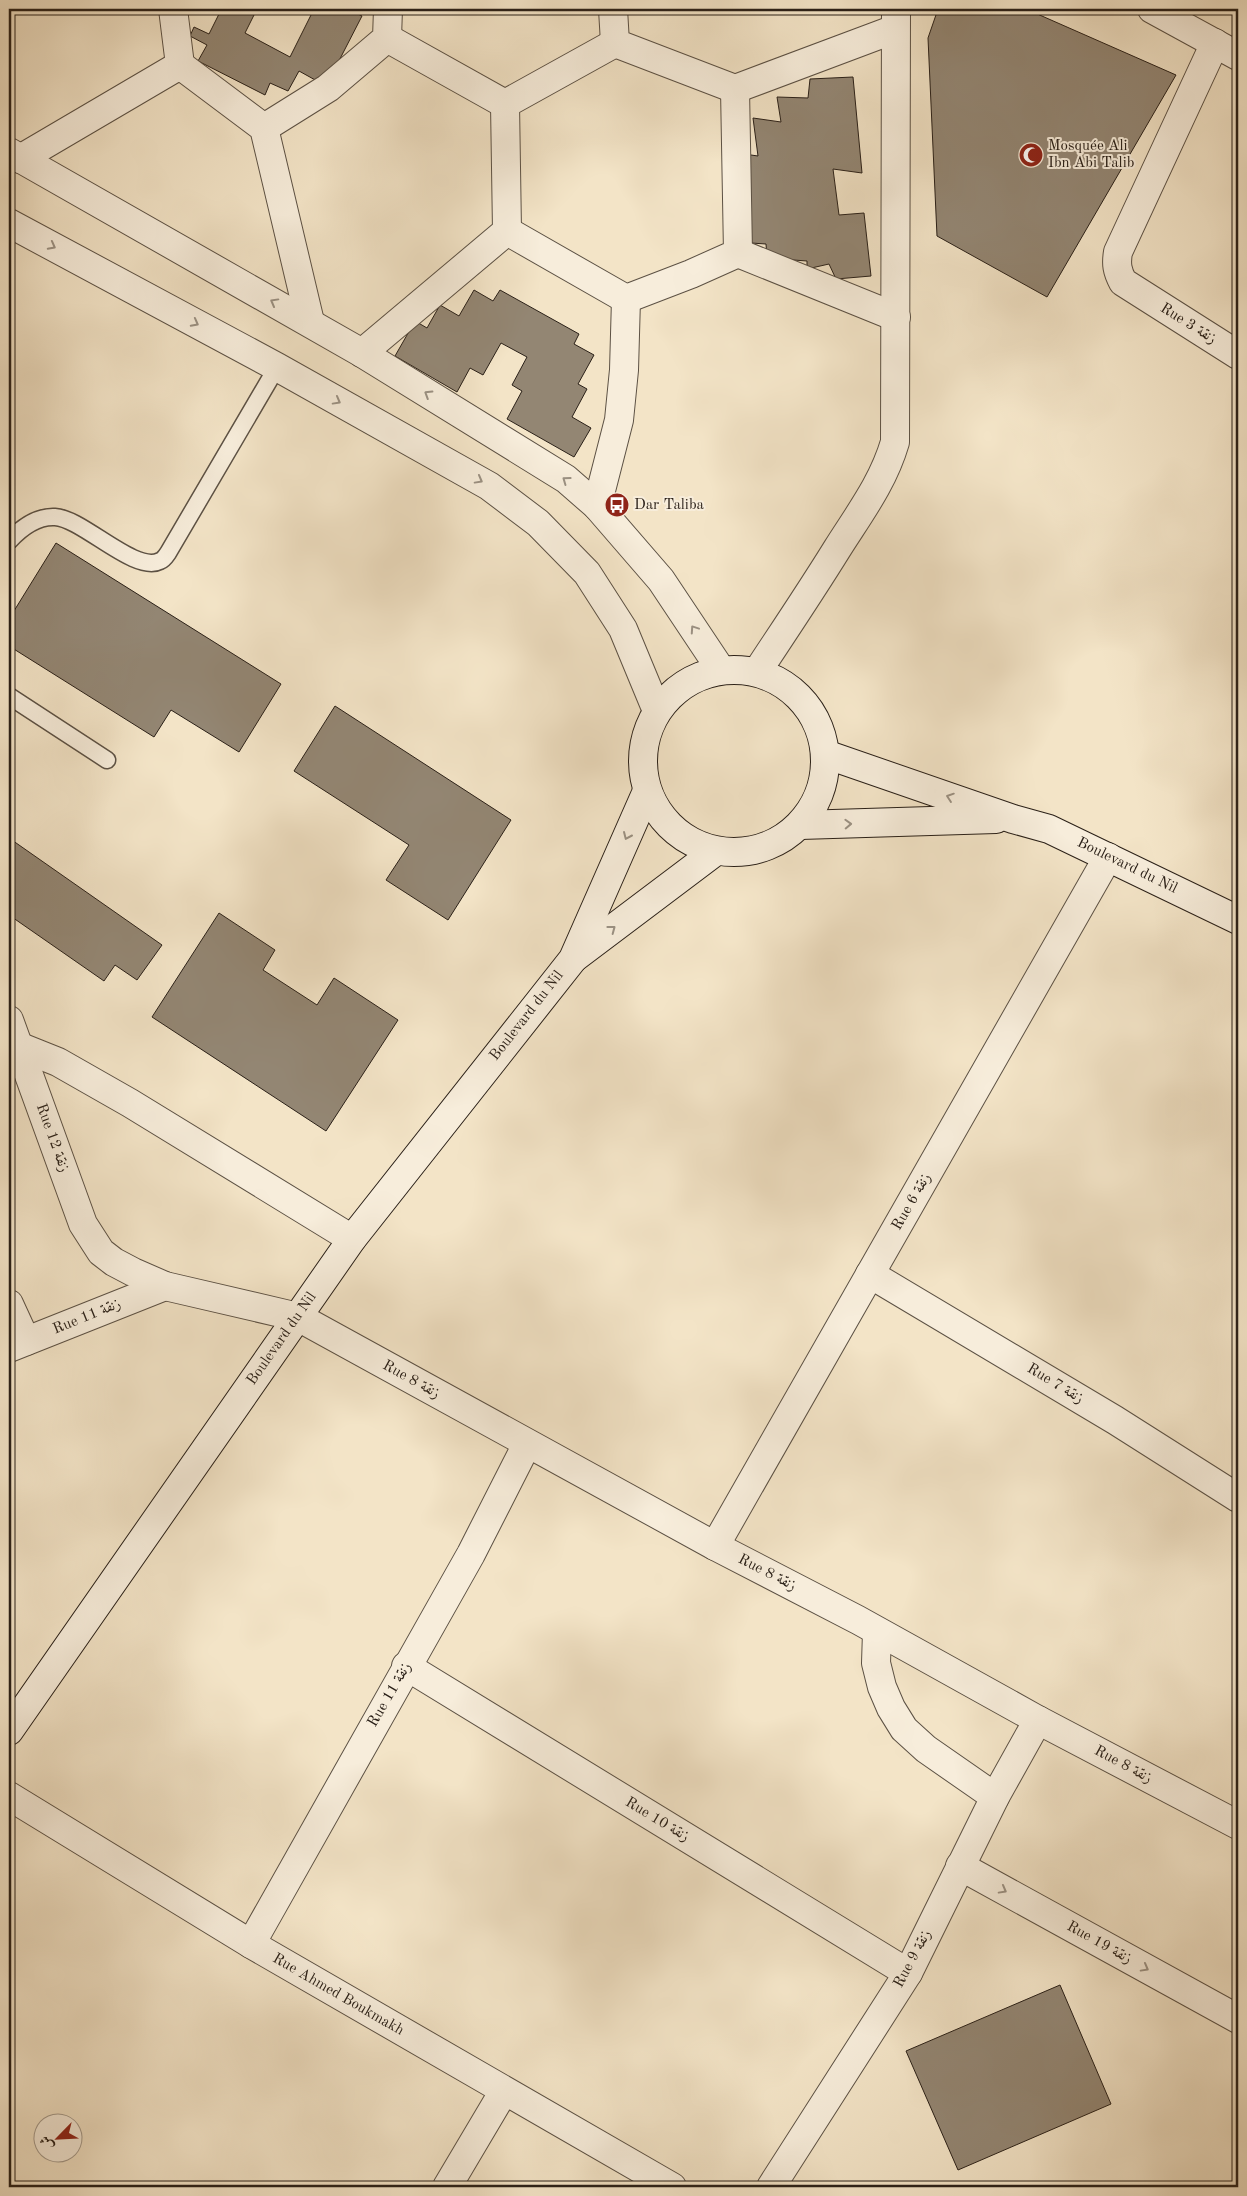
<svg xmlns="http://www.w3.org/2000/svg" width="1247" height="2196" font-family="'Old Standard TT',Amiri,serif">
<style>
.building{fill:#938673;stroke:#2a2018}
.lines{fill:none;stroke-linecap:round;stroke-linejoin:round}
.lane-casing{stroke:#5c5144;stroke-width:19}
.street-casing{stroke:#5c5144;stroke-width:30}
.secondary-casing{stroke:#2a2018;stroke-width:30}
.lane{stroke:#f7eddb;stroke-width:16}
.street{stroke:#f7eddb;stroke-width:28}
.secondary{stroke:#f7eddb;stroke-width:28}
.oneway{stroke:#9b9183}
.labels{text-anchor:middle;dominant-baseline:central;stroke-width:4;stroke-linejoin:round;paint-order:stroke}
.poi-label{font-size:15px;fill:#2a2018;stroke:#f7eddb;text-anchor:start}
.street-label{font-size:15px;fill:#2a2018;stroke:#f7eddb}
</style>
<rect width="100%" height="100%" fill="#f3e4c7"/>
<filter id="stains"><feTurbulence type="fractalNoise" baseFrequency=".004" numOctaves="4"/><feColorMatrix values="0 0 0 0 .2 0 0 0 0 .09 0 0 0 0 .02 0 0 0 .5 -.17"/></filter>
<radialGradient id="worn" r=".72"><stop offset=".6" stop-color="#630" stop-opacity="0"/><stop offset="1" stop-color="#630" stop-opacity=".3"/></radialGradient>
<!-- building -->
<g class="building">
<polygon points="218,9 257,9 245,33 290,57 314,9 348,9 362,16 326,86 299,71 288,91 270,83 265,95 198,61 207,45 190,36 194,27 209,34 221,10"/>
<polygon points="938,9 1026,9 1176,75 1047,297 937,236 928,38"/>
<polygon points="853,77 862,173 833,169 839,215 864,213 871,276 836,279 829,264 807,269 807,261 767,258 766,244 751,243 737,153 758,156 753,118 781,122 777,97 808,98 810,79"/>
<polygon points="474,290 493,301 500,290 579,334 574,344 594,355 578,384 587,389 572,417 591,428 574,457 507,419 522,391 512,385 527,357 501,343 483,375 470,368 457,392 395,356 415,321 427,328 440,305 459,316"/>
<polygon points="56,543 281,684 239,752 171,710 154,737 9,646 9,619"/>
<polygon points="335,706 511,820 448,920 386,880 409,845 294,771"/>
<polygon points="9,838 162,945 137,980 115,965 104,981 9,915"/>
<polygon points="219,913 275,950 263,970 317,1005 334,978 398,1020 326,1131 152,1017"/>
<polygon points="1060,1985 1111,2104 958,2170 906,2051"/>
</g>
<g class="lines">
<defs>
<g id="lane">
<path d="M9,541C21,528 36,516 55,517C82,518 135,574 160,561C163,560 166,556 168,553L277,367"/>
<polyline points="9,696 107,760"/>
</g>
<g id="street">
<polyline points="173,9 180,65"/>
<polyline points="613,9 615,43 735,89 895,29"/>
<polyline points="1152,9 1238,56"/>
<polyline points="387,38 505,104"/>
<path d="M1215,43L1118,252C1116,264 1117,271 1123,282L1238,355"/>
<polyline points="264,128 328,88 387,38 388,9"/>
<polyline points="9,152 362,353 566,479 597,506 661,580 721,670"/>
<polyline points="20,159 180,65 264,128 310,322"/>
<polyline points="9,223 277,367 489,486 538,523 587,573 623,629 657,711"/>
<polyline points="507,231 626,299 691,274 738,253 735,89"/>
<polyline points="738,253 896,317"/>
<polyline points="362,353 507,231 505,104 615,43"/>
<polyline points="597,506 619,420 624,370 626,299"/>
<path d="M757,672C784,631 811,591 837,549C859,514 883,483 895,442L896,9"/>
<polyline points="9,1020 83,1224 101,1252 114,1262 133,1272 165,1286 298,1317 715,1546 858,1620 1038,1720 1238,1825"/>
<polyline points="18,1046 58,1062 130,1103 352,1239"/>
<polyline points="870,1274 1115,1420 1238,1498"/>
<polyline points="9,1304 26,1341"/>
<polyline points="9,1348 165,1286"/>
<polyline points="715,1546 1108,857"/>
<polyline points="877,1632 876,1663 882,1687 891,1708 904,1729 926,1749 995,1797"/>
<polyline points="406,1666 908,1973"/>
<polyline points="9,1796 251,1944 672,2187"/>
<polyline points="960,1866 1238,2019"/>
<polyline points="251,1944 471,1554 527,1444"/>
<polyline points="447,2187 504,2091"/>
<polyline points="771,2187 908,1973 995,1797 1038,1720"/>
</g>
<g id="secondary">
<circle cx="734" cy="761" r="91"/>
<polyline points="825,754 1013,819 1049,829 1238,920"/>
<polyline points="800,825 996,819"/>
<polyline points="574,958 716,851"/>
<polyline points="9,1731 352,1239 573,959 647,791"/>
</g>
</defs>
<!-- lane casing -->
<use href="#lane" class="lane-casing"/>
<!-- street casing -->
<use href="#street" class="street-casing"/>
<!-- secondary casing -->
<use href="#secondary" class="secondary-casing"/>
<!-- lane -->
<use href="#lane" class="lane"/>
<!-- street -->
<use href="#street" class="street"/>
<!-- secondary -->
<use href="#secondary" class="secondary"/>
</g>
<!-- one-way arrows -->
<defs><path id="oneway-chevron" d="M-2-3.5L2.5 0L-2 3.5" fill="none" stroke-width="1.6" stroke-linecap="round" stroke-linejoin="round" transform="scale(1.25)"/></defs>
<g class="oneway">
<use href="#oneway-chevron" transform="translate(52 246) rotate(28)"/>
<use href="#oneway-chevron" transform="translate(274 302) rotate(-151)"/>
<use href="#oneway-chevron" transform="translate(195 323) rotate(28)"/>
<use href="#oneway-chevron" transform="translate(428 394) rotate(-148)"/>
<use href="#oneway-chevron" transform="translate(337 401) rotate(29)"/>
<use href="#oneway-chevron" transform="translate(479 480) rotate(29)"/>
<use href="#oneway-chevron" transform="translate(566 480) rotate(-144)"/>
<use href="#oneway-chevron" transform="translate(694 629) rotate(-124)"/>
<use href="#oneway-chevron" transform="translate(950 797) rotate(-161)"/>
<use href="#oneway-chevron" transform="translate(848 824) rotate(-2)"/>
<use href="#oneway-chevron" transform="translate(627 836) rotate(114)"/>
<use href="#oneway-chevron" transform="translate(612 929) rotate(-37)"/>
<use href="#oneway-chevron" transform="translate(1003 1890) rotate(29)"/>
<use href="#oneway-chevron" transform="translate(1145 1968) rotate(29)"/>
</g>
<!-- icons -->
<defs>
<symbol id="mosque-disc" viewBox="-11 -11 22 22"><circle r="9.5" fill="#8f2418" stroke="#f7eddb"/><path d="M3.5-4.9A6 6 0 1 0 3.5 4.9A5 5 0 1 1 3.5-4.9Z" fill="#fff"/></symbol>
<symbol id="bus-disc" viewBox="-11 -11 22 22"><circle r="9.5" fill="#8f2418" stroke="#f7eddb"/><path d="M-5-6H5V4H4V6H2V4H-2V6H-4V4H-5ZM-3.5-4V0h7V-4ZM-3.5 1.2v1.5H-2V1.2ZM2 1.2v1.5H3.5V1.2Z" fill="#fff"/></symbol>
</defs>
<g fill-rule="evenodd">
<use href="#mosque-disc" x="1017" y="141" width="28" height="28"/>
<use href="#bus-disc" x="603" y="491" width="28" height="28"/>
</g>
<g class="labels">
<!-- poi labels -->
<g class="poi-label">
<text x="1048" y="146">Mosquée Ali<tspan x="1048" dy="17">Ibn Abi Talib</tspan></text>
<text x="634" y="505">Dar Taliba</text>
</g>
<!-- street labels -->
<g class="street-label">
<text transform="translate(1188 324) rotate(32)">Rue 3 زنقة</text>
<text transform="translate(1127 866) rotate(26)">Boulevard du Nil</text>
<text transform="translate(527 1016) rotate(-52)">Boulevard du Nil</text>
<text transform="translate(52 1138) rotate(70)">Rue 12 زنقة</text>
<text transform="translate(912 1202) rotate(-60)">Rue 6 زنقة</text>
<text transform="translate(87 1317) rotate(-22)">Rue 11 زنقة</text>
<text transform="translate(282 1339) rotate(-55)">Boulevard du Nil</text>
<text transform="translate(411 1380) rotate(29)">Rue 8 زنقة</text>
<text transform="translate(1055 1384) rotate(31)">Rue 7 زنقة</text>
<text transform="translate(767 1573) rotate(27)">Rue 8 زنقة</text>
<text transform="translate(390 1695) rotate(-60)">Rue 11 زنقة</text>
<text transform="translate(1123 1765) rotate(28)">Rue 8 زنقة</text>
<text transform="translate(657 1820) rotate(31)">Rue 10 زنقة</text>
<text transform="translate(1099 1943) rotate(29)">Rue 19 زنقة</text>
<text transform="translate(913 1959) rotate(-62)">Rue 9 زنقة</text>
<text transform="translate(338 1995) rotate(30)">Rue Ahmed Boukmakh</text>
</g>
</g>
<!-- margin -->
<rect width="1247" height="2196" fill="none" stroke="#f3e4c7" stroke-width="30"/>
<rect x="10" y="10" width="1227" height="2176" fill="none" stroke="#2a2018" stroke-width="2.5"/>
<rect x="15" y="15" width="1217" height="2166" fill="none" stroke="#2a2018"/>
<!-- north arrow -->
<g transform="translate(58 2138) rotate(246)"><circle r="24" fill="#f7eddb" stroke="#a59b8d"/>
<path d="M0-4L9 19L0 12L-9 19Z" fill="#8f2418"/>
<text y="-8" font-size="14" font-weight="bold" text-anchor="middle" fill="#2a2018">ش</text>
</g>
<rect width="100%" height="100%" filter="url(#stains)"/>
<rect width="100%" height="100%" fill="url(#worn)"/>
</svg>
